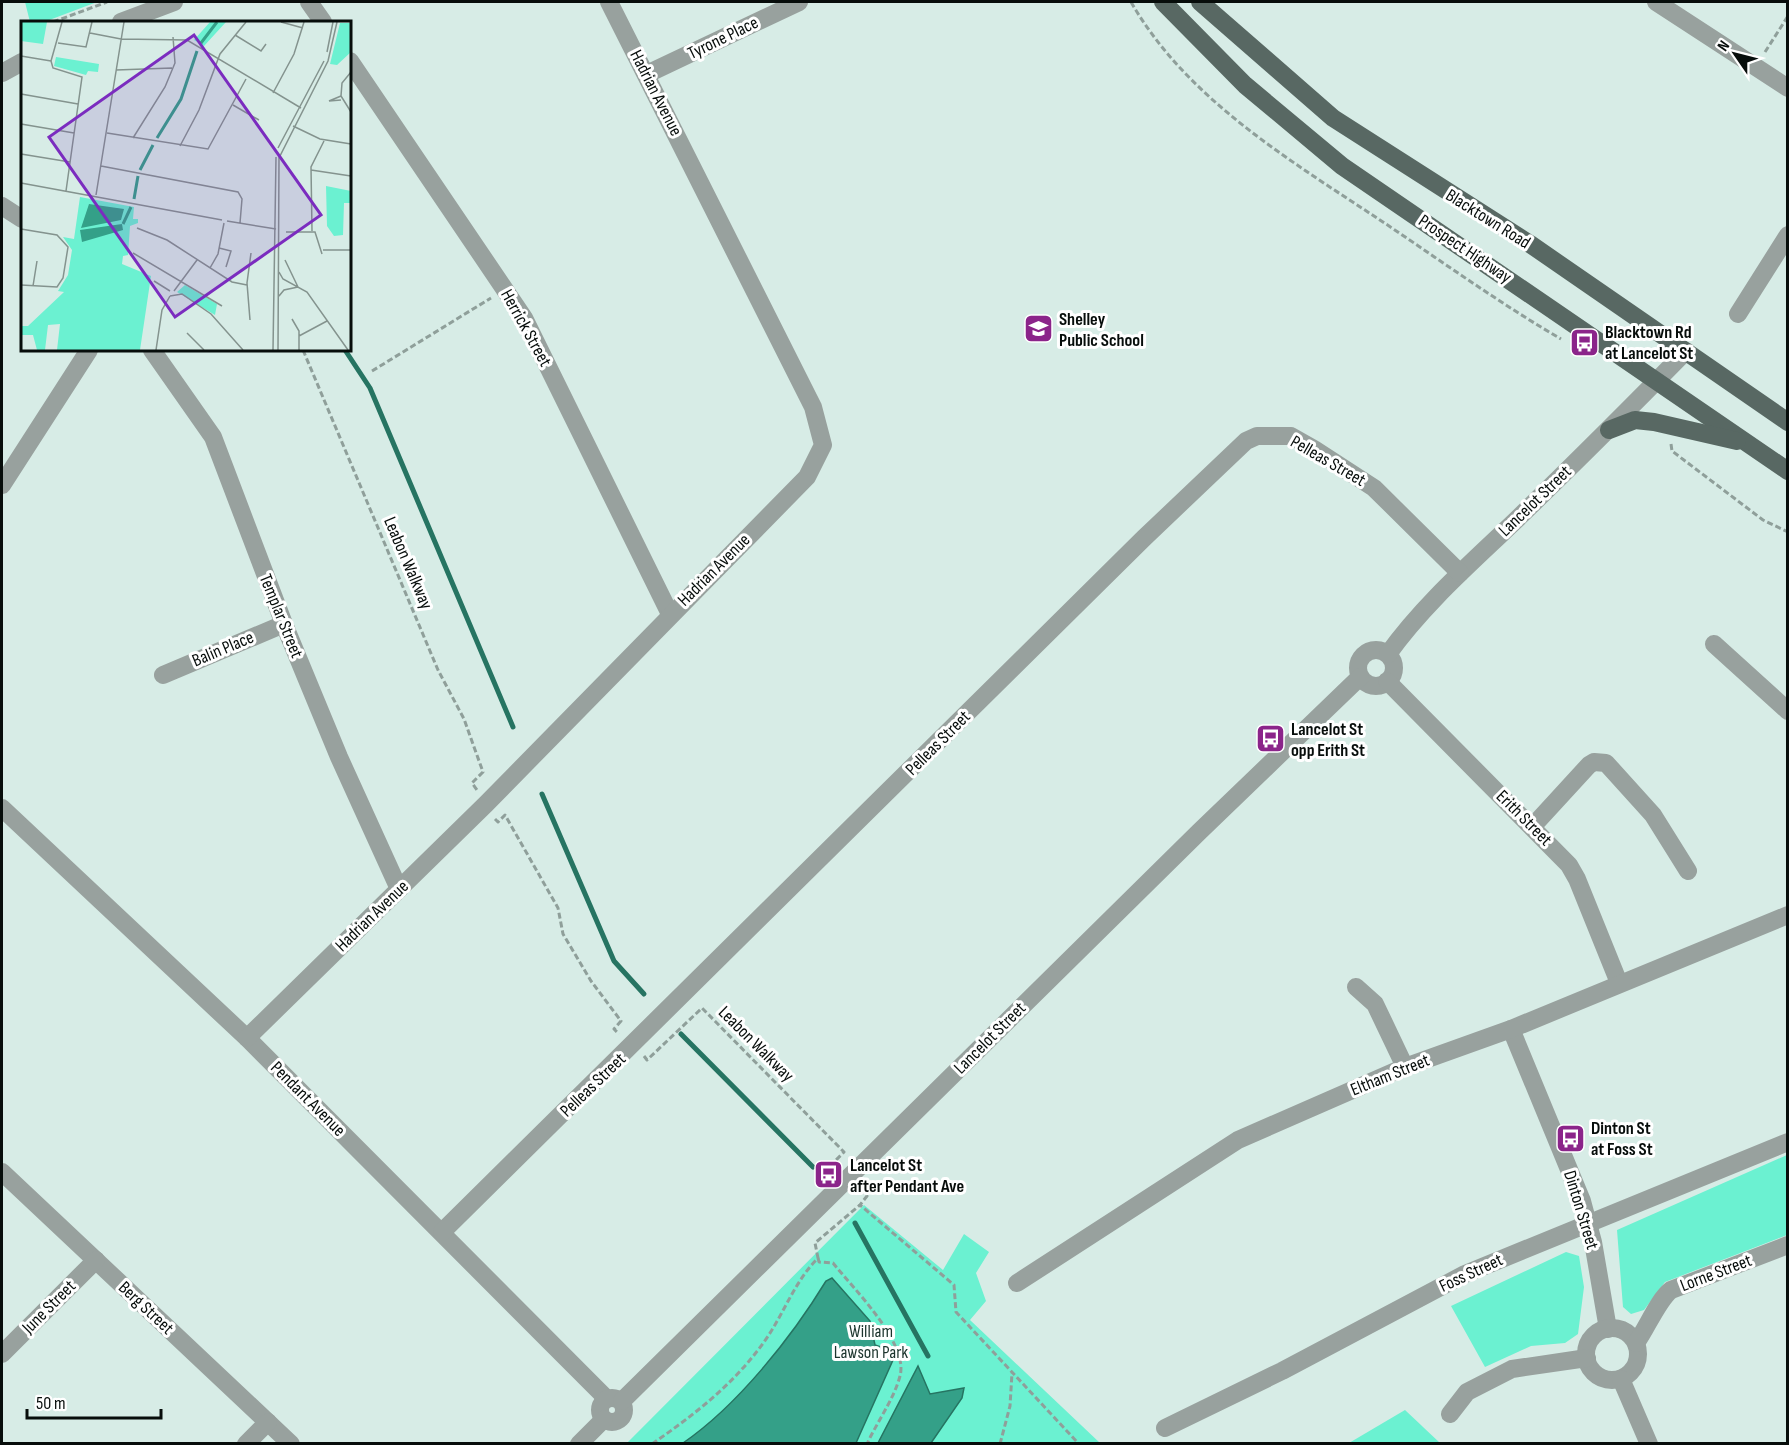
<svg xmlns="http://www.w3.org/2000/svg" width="1789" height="1445" font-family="'Sofia Sans Condensed',sans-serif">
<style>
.green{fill:#6bf1d1}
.water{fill:#34a088;stroke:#267462;stroke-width:1.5}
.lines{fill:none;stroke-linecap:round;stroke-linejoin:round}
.stream{stroke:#267462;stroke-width:5}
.path{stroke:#8f9f9a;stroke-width:3;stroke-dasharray:6 3;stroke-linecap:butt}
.minor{stroke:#98a19e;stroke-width:18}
.major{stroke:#586863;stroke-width:18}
.labels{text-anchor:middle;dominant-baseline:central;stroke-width:6;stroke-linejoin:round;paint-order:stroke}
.street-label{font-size:18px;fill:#070d0b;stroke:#fff}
.poi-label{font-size:18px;font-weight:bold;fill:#070d0b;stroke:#fff;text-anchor:start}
.park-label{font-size:18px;fill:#1d352e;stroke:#fff}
.inset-river{fill:none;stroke:#34a088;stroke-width:3}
.inset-road{fill:none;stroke:#84938e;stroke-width:1.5}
.view{fill:#7b2cbf;fill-opacity:0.15;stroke:#7b2cbf;stroke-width:3}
.inset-edge{fill:none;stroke:#070d0b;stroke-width:3}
</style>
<rect width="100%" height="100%" fill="#d7ece6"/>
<!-- green -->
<g class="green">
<polygon points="25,2 97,2 44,22 30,22"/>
<polygon points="1787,1155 1787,1235 1665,1282 1644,1310 1631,1314 1623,1307 1617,1230"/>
<polygon points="864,1205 943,1270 964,1234 989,1252 976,1273 986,1301 970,1320 1100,1443 626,1444"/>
<polygon points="1566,1252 1579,1256 1584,1287 1578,1334 1565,1343 1531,1346 1485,1367 1451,1306"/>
<polygon points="1405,1410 1440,1443 1349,1443"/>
</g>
<!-- water -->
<g class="water">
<path d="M832,1278L870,1321L875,1345L887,1349L893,1360L856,1443H683C737,1406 792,1337 826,1281Z"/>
<polygon points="918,1366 930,1394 964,1388 962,1398 931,1443 878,1443"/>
</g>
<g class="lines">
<!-- stream -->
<g class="stream">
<polyline points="345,350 370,388 513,727"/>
<polyline points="542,794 614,961 644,994"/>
<polyline points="681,1034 813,1167"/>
<polyline points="855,1223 928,1356"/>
</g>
<!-- path -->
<g class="path">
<path d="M1131,2C1188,101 1293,162 1386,224C1444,263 1501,304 1561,339"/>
<polyline points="53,22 107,2"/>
<polyline points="1765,52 1788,16"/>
<polyline points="303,350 438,670 464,719 483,772 472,783 477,790"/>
<polyline points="372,371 491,298"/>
<polyline points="1671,444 1672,451 1763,520 1788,532"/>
<polyline points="495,819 498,822 505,815 558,908 563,934 591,981 621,1021 614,1029 619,1034"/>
<polyline points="644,1056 647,1060 702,1008 844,1152 835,1161 838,1164"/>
<polyline points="860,1189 867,1196 860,1205 954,1285 956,1312 1079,1444"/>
<path d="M818,1258L819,1262L833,1263C852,1287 909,1343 900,1376C894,1399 877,1422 867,1444"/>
<path d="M652,1444C694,1415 734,1384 764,1342C784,1314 794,1282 818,1258L815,1243L860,1205"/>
<polyline points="1000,1444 1010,1406 1012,1373"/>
</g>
<!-- minor -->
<g class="minor">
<polyline points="309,2 323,22"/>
<polyline points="1656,2 1788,88"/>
<polyline points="121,22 174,2"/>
<polyline points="350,61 524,318 670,614"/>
<polyline points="2,73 22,62"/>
<polyline points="647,74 799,2"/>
<polyline points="2,206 22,219"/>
<polyline points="1738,314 1788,235"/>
<polyline points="152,350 213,437 284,624 339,757 399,889"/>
<polyline points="2,485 89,350"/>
<polyline points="1714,644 1788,711"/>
<circle cx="1376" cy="668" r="18"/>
<path d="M1388,654C1423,605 1470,564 1514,522C1572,466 1629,409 1686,351"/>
<polyline points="163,675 284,624"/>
<polyline points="1387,681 1569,865 1577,879 1619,983"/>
<polyline points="2,808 247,1038 607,1399"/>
<polyline points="1533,826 1589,765 1594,762 1606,763 1653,815 1688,871"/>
<polyline points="1356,987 1375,1004 1405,1067"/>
<polyline points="1511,1029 1582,1201 1593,1242 1608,1329"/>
<polyline points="247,1038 486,804 807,477 823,445 813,407 609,2"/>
<polyline points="2,1172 291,1444"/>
<polyline points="442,1232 1144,538 1246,441 1257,436 1291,436 1314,449 1374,488 1460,573"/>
<polyline points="1017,1283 1238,1140 1405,1067 1511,1029 1788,915"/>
<circle cx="1612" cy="1354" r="26"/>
<path d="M1636,1343C1647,1328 1658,1300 1671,1290L1788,1245"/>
<polyline points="2,1354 96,1260"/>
<polyline points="1621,1379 1649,1444"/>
<circle cx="612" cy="1410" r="12"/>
<polyline points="622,1401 1199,832 1360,677"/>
<polyline points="1450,1414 1467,1392 1512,1369 1587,1358"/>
<polyline points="1165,1428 1282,1371 1465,1274 1788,1142"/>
<polyline points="246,1444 268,1422"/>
<polyline points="579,1444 604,1419"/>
</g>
<!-- major -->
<g class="major">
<polyline points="1163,2 1245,85 1342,166 1788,471"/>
<polyline points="1200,2 1333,118 1530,244 1788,422"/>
<polyline points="1609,430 1635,420 1654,422 1737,441"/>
</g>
</g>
<!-- icons -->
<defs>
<symbol id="school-square" viewBox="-11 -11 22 22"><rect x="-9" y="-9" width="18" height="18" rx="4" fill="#8b248a" stroke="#fff"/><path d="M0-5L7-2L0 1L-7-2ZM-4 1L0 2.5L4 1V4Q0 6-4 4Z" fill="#fff"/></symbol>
<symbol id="bus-square" viewBox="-11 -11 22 22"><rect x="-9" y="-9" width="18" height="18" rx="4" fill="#8b248a" stroke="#fff"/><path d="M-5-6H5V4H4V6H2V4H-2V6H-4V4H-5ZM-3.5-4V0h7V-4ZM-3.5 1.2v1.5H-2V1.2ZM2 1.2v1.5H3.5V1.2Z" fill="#fff"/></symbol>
</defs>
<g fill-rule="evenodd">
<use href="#school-square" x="1022" y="312" width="33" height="33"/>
<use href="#bus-square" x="1568" y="326" width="33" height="33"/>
<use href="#bus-square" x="1254" y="722" width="33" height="33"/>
<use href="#bus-square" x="1554" y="1122" width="33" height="33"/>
<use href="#bus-square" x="812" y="1158" width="33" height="33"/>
</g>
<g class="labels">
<!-- street labels -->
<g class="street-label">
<text transform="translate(723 38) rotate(-26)">Tyrone Place</text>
<text transform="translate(656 93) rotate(63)">Hadrian Avenue</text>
<text transform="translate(1488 219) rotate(32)">Blacktown Road</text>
<text transform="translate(1465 249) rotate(34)">Prospect Highway</text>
<text transform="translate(526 328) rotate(61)">Herrick Street</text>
<text transform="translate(1328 461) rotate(30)">Pelleas Street</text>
<text transform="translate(1535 501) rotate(-44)">Lancelot Street</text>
<text transform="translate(408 563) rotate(67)">Leabon Walkway</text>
<text transform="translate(714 570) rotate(-45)">Hadrian Avenue</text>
<text transform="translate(281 616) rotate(68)">Templar Street</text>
<text transform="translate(223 649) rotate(-23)">Balin Place</text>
<text transform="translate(938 743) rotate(-45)">Pelleas Street</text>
<text transform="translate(1524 818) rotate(45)">Erith Street</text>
<text transform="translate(372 916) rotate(-44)">Hadrian Avenue</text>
<text transform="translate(990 1038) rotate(-45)">Lancelot Street</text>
<text transform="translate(756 1044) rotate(45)">Leabon Walkway</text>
<text transform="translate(1390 1075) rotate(-22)">Eltham Street</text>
<text transform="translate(593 1085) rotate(-44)">Pelleas Street</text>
<text transform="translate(308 1099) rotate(45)">Pendant Avenue</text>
<text transform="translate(1581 1210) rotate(73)">Dinton Street</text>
<text transform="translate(1471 1273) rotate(-25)">Foss Street</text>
<text transform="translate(1716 1273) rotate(-21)">Lorne Street</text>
<text transform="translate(49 1307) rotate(-45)">June Street</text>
<text transform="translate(146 1308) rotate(43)">Berg Street</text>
</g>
<!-- poi labels -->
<g class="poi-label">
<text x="1059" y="319">Shelley<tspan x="1059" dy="21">Public School</tspan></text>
<text x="1605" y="332">Blacktown Rd<tspan x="1605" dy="21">at Lancelot St</tspan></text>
<text x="1291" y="729">Lancelot St<tspan x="1291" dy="21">opp Erith St</tspan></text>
<text x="1591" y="1128">Dinton St<tspan x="1591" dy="21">at Foss St</tspan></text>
<text x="850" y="1165">Lancelot St<tspan x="850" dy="21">after Pendant Ave</tspan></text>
</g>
<!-- park labels -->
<g class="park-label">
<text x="871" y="1331">William<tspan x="871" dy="21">Lawson Park</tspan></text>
</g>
</g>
<!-- overview -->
<g transform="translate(21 21)">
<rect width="330" height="330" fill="#d7ece6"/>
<path d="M1,1H26L22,23L0,20ZM189,1H205L183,25L173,19ZM319,2H330V31L316,44L309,43ZM35,36L78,43L77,51L67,50L65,54L33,45ZM305,165L330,170V182H323L322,214L313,215L306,205ZM59,176L113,186L112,198H117V202L109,205L107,234L102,235L101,243L130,255L119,329H36L39,303L27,304L24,329H16L12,314H0V305H7L43,271L37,270L47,254L51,229L42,216L53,218ZM164,264L196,283L194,294L156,271Z" fill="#6bf1d1"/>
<path d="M68,183L103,188L100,199L60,207ZM101,203L102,209L61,221L59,209Z" fill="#34a088"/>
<path class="inset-river" d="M180,22L196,1M136,117L160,78L176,30M119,149L132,124M113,178L117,155M102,203L110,186"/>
<path class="inset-road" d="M260,1L282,7M69,12L100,18L166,19L280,87M214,14L240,30L245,23M37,22L65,26L71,1M306,31L312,1M0,35L30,40M30,40L32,47L61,56L45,170M30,40L41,1M95,49L151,47M330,51L321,62L320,75L330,91M252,72L273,33L283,1M0,73L57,83M320,75L308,80L320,79M212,84L238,99M0,103L53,112M272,105L299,118L330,123M86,112L187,128L225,58M112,117L144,66L154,42L152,16M159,125L178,89L199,33L225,1M257,127L303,40M0,133L49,141M80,145L217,171L221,178L219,202M290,149L330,155M0,162L201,199M75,174L103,1M206,200L255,208M116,207L146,219L211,261L226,264M0,208L36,214L47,226L42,257L36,266L0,264M291,210L290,146L303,120M265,211H294L301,233M198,227L210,230L205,246M302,229H330M112,232L201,285M264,239L277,266M189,247L197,233L203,202M258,251L262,258L286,271L327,329M133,260L149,270M12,265L16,240M153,270L176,239M149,275L161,273L190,293L222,329M258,275L263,269L277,266M271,298L278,310V329M229,299L226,262L230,232M166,312L183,329M278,315L306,300M135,329L141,289L149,275M252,329L255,136M257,329L258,137L307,40L316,1"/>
<path class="view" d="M173,14L300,194L154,296L28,116Z"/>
<rect width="330" height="330" class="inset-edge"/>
</g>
<!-- border -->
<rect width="1789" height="1445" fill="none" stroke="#070d0b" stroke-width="6"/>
<!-- north arrow -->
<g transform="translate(1735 54) rotate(305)" stroke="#ffffff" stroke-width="4.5" paint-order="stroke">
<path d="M0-4.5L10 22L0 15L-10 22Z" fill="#070d0b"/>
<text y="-9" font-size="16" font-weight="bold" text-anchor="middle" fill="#070d0b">N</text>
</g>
<!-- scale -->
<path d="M27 1409v9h134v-9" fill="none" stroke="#070d0b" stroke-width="3"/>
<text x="36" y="1409" font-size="18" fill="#070d0b" stroke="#ffffff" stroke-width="4.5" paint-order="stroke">50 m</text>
</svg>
